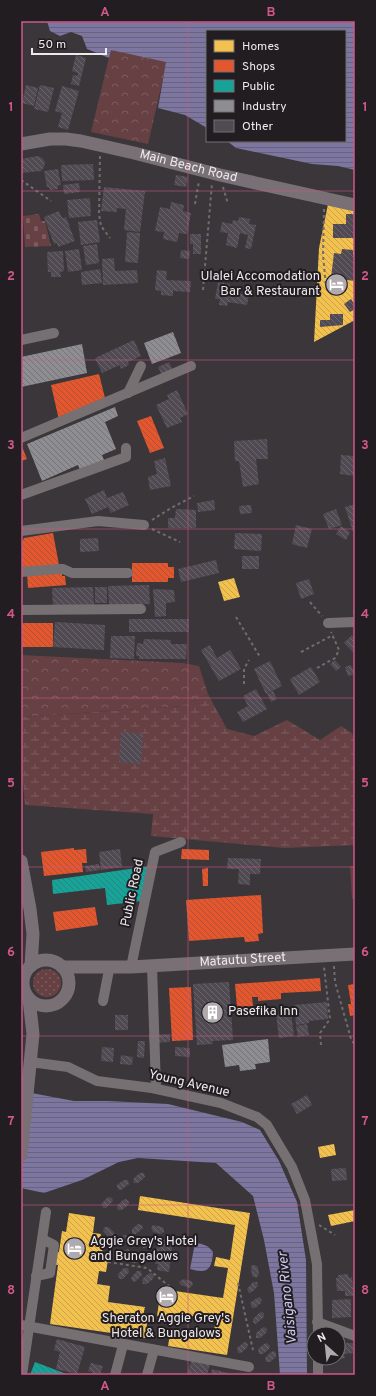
<svg xmlns="http://www.w3.org/2000/svg" width="376" height="1396" font-family="Overpass,sans-serif">
<style>
.grass{fill:url(#grass-dots)}
.forest{fill:url(#forest-crowns)}
.wetland{fill:url(#wetland-marsh)}
.cemetery{fill:url(#cemetery-stones)}
.pitch{fill:#664043}
.water{fill:url(#water-rules)}
.homes{fill:url(#homes-back-hatch)}
.shops{fill:url(#shops-back-hatch)}
.public{fill:url(#public-back-hatch)}
.industry{fill:url(#industry-back-hatch)}
.building{fill:url(#building-back-hatch)}
.lines{fill:none;stroke-linecap:round;stroke-linejoin:round}
.path{stroke:#716c6e;stroke-width:2;stroke-dasharray:3 3;stroke-linecap:butt}
.minor{stroke:#777073;stroke-width:10}
.major{stroke:#787074;stroke-width:13}
.grid{fill:none;stroke:#d05787;stroke-width:1;stroke-opacity:0.55}
.labels{text-anchor:middle;dominant-baseline:central;stroke-width:4;stroke-linejoin:round;paint-order:stroke}
.street-label{font-size:13px;fill:#efe9ee;stroke:#211d20}
.poi-label{font-size:13px;fill:#efe9ee;stroke:#211d20;text-anchor:start}
.water-label{font-size:14px;font-style:italic;fill:#d0cbf6;stroke:#211d20}
.neatline{fill:none;stroke:#d05787;stroke-width:1.5}
.grid-label{font-size:13px;text-anchor:middle;font-weight:bold;fill:#d05787}
</style>
<defs>
<pattern id="grass-dots" width="8" height="8" patternUnits="userSpaceOnUse"><rect width="8" height="8" fill="#664043"/><path d="M2 2h.1M6 6h.1" fill="none" stroke="#7c5c5e" stroke-width="1.8" stroke-linecap="round"/></pattern>
<pattern id="forest-crowns" width="20" height="18" patternUnits="userSpaceOnUse"><rect width="20" height="18" fill="#664043"/><path d="M2 6a3 3 0 1 1 6 0M12 15a3 3 0 1 1 6 0" fill="none" stroke="#7c5c5e"/></pattern>
<pattern id="wetland-marsh" width="20" height="14" patternUnits="userSpaceOnUse"><rect width="20" height="14" fill="#664043"/><path d="M1 5h8M5 5V1M11 12h8M15 12V8" fill="none" stroke="#7c5c5e"/></pattern>
<pattern id="cemetery-stones" width="16" height="16" patternUnits="userSpaceOnUse"><rect width="16" height="16" fill="#664043"/><path d="M2 7V4a2 2 0 0 1 4 0v3zM10 15v-3a2 2 0 0 1 4 0v3z" fill="#7c5c5e"/></pattern>
<pattern id="water-rules" width="6" height="5" patternUnits="userSpaceOnUse"><rect width="6" height="5" fill="#7c76a0"/><path d="M0 2.5h6" fill="none" stroke="#67637c"/></pattern>
<pattern id="homes-back-hatch" width="6" height="6" patternUnits="userSpaceOnUse"><rect width="6" height="6" fill="#f2c14e"/><path d="M-1 5l2 2M0 0l6 6M5-1l2 2" fill="none" stroke="#c8a24c"/></pattern>
<pattern id="shops-back-hatch" width="6" height="6" patternUnits="userSpaceOnUse"><rect width="6" height="6" fill="#e4572e"/><path d="M-1 5l2 2M0 0l6 6M5-1l2 2" fill="none" stroke="#ad5137"/></pattern>
<pattern id="public-back-hatch" width="6" height="6" patternUnits="userSpaceOnUse"><rect width="6" height="6" fill="#17a398"/><path d="M-1 5l2 2M0 0l6 6M5-1l2 2" fill="none" stroke="#268780"/></pattern>
<pattern id="industry-back-hatch" width="6" height="6" patternUnits="userSpaceOnUse"><rect width="6" height="6" fill="#8d8d92"/><path d="M-1 5l2 2M0 0l6 6M5-1l2 2" fill="none" stroke="#757478"/></pattern>
<pattern id="building-back-hatch" width="6" height="6" patternUnits="userSpaceOnUse"><rect width="6" height="6" fill="#514a53"/><path d="M-1 5l2 2M0 0l6 6M5-1l2 2" fill="none" stroke="#6a646c"/></pattern>
</defs>
<rect width="100%" height="100%" fill="#3b363a"/>
<!-- grass -->
<circle class="grass" cx="47" cy="983" r="14"/>
<!-- forest -->
<g class="forest">
<polygon points="111,49 167,61 148,144 91,132"/>
<polygon points="21,655 183,663 199,666 208,694 183,706 21,717"/>
</g>
<!-- wetland -->
<polygon class="wetland" points="208,694 227,729 254,736 287,720 320,740 341,726 352,733 355,743 355,845 285,848 151,836 153,814 25,805 21,762 21,717 183,706"/>
<!-- cemetery -->
<polygon class="cemetery" points="39,214 41,221 45,221 51,246 25,247 23,216"/>
<!-- pitch -->
<polygon class="pitch" points="350,866 355,866 355,899 352,899"/>
<!-- water -->
<g class="water">
<polygon points="47,21 355,21 355,170 338,166 312,164 236,148 227,141 345,141 345,31 207,31 207,128 185,115 158,108 166,62 111,50 109,58 87,49 82,36 71,32 60,36 50,31"/>
<polygon points="21,1091 74,1101 108,1101 168,1104 242,1122 260,1130 279,1161 297,1202 306,1260 307,1375 280,1375 274,1293 264,1240 253,1196 216,1163 138,1158 119,1162 82,1180 44,1193 21,1188"/>
<path d="M195,1243C203,1244 208,1245 213,1252C212,1270 207,1274 190,1269Z"/>
</g>
<!-- homes -->
<g class="homes">
<polygon points="328,204 355,209 355,320 314,342 319,248"/>
<polygon points="234,578 240,597 224,601 218,582"/>
<polygon points="334,1144 336,1155 320,1158 318,1147"/>
<polygon points="140,1196 250,1213 227,1355 168,1346 171,1328 213,1335 216,1320 185,1315 184,1320 157,1316 161,1289 223,1298 228,1268 214,1266 216,1257 230,1260 235,1225 138,1210"/>
<polygon points="355,1210 355,1221 331,1226 328,1215"/>
<polygon points="69,1213 95,1217 93,1233 101,1234 100,1240 104,1241 101,1259 108,1260 106,1272 99,1271 97,1284 110,1286 108,1302 145,1307 143,1316 148,1316 145,1338 50,1324 58,1265 52,1264 54,1251 59,1252 62,1231 66,1232"/>
</g>
<!-- shops -->
<g class="shops">
<polygon points="99,374 106,402 59,420 51,385"/>
<polygon points="151,416 164,448 150,453 137,421"/>
<polygon points="21,444 27,459 21,461"/>
<polygon points="53,533 59,565 23,570 21,559 21,544 24,538"/>
<polygon points="132,563 168,563 168,567 174,567 174,578 168,578 168,582 132,582"/>
<polygon points="62,571 62,576 65,576 66,585 28,588 27,573"/>
<rect x="21" y="623" width="32" height="24"/>
<polygon points="74,848 74,850 86,849 87,863 82,863 83,872 44,876 41,852"/>
<polygon points="182,849 209,850 209,860 181,859"/>
<polygon points="208,868 208,886 203,886 202,869"/>
<polygon points="261,895 263,933 258,934 259,941 245,942 244,937 189,941 186,900"/>
<polygon points="95,907 98,925 56,931 53,912"/>
<polygon points="320,978 321,991 281,993 281,999 258,1001 258,997 252,997 253,1006 237,1007 235,984"/>
<polygon points="355,984 355,1015 350,1016 348,1004 351,1004 348,985"/>
<polygon points="191,987 193,1040 172,1041 169,988"/>
</g>
<!-- public -->
<g class="public">
<polygon points="151,866 142,901 107,905 105,888 53,894 52,880"/>
<polygon points="35,1362 69,1375 30,1375"/>
</g>
<!-- industry -->
<g class="industry">
<polygon points="173,332 181,353 152,364 144,343"/>
<polygon points="82,344 87,373 21,387 21,357"/>
<polygon points="115,407 118,416 105,422 116,449 102,455 104,460 80,470 78,465 42,481 27,444"/>
<polygon points="268,1039 270,1062 255,1064 256,1069 240,1071 239,1065 225,1067 222,1045"/>
</g>
<!-- building -->
<g class="building">
<polygon points="76,55 86,58 79,86 71,84 73,75 77,76 78,73 72,71"/>
<polygon points="26,85 38,88 34,106 22,103"/>
<polygon points="40,85 54,88 48,112 34,109"/>
<polygon points="62,86 79,91 68,130 58,127 62,113 55,111"/>
<polygon points="38,156 42,158 45,162 44,167 41,171 21,173 21,159"/>
<polygon points="93,164 94,180 62,181 61,165"/>
<polygon points="58,169 61,185 58,185 58,189 50,190 49,187 47,187 44,171"/>
<polygon points="176,175 188,177 186,187 174,185"/>
<polygon points="79,183 80,192 64,194 63,185"/>
<polygon points="104,187 145,191 140,232 124,230 126,209 117,208 117,212 101,211"/>
<polygon points="90,198 91,216 69,218 67,200"/>
<polygon points="171,202 184,205 183,211 191,213 187,234 179,233 177,242 163,239 164,232 155,231 160,207 170,209"/>
<polygon points="59,211 62,218 66,217 75,241 58,247 57,243 54,244 44,217"/>
<polygon points="346,214 355,214 355,238 333,238 333,224 346,224"/>
<polygon points="239,217 250,219 249,224 256,225 251,249 245,248 248,235 240,233 237,248 226,245 228,233 220,232 222,222 232,224 233,220 238,221"/>
<polygon points="97,220 100,242 81,245 78,222"/>
<polygon points="127,232 140,233 138,263 125,262"/>
<polygon points="190,234 201,234 201,254 193,254 193,244 190,244"/>
<polygon points="97,244 99,263 86,265 83,246"/>
<polygon points="79,249 82,270 68,272 65,251"/>
<polygon points="342,249 353,250 353,255 355,256 355,281 331,278 334,253 341,254"/>
<polygon points="181,250 190,251 189,259 180,258"/>
<polygon points="63,251 64,271 60,272 61,277 51,277 51,272 48,272 47,252"/>
<polygon points="114,258 115,271 137,270 138,283 103,285 102,259"/>
<polygon points="100,269 102,283 82,285 81,272"/>
<polygon points="157,270 167,271 166,280 191,281 190,292 173,291 173,296 161,295 161,291 155,290"/>
<polygon points="218,282 230,284 229,290 236,291 236,293 249,295 247,305 228,302 227,306 219,305 220,299 215,299"/>
<polygon points="351,299 355,305 355,309 350,312 344,304"/>
<polygon points="330,314 343,314 343,325 320,327 320,320 330,320"/>
<polygon points="134,340 141,356 128,362 129,365 121,369 120,365 102,373 95,358"/>
<polygon points="169,362 174,372 163,377 158,367"/>
<polygon points="177,390 188,414 180,418 182,422 167,428 156,405 169,399 167,395"/>
<polygon points="267,439 268,459 256,459 259,484 243,487 239,461 235,461 234,441"/>
<polygon points="341,455 355,456 355,476 340,474"/>
<polygon points="165,458 171,486 150,490 148,477 157,474 154,461"/>
<polygon points="104,490 107,498 123,492 129,505 111,513 108,507 92,514 85,499"/>
<polygon points="214,500 215,510 198,512 197,503"/>
<polygon points="355,504 355,532 353,532 345,507"/>
<polygon points="251,505 252,513 240,514 239,506"/>
<polygon points="176,509 196,510 196,528 168,528 168,518 175,518"/>
<polygon points="336,509 342,525 329,529 323,514"/>
<polygon points="296,525 312,529 307,548 292,544"/>
<polygon points="341,526 350,532 346,540 336,534"/>
<polygon points="235,533 262,534 261,551 234,549"/>
<polygon points="98,538 99,551 80,552 80,539"/>
<rect x="242" y="556" width="17" height="13"/>
<polygon points="216,560 219,573 181,582 178,569"/>
<polygon points="309,579 314,594 301,599 296,583"/>
<polygon points="149,585 150,604 109,605 108,586"/>
<polygon points="93,587 94,606 53,607 52,588"/>
<rect x="95" y="587" width="12" height="16"/>
<polygon points="153,589 174,590 175,602 166,603 166,616 155,617"/>
<rect x="129" y="619" width="60" height="13"/>
<polygon points="55,622 105,625 104,650 53,647"/>
<polygon points="352,635 355,638 355,654 344,643"/>
<polygon points="111,636 135,636 134,659 110,658"/>
<polygon points="144,639 171,640 171,644 187,644 186,659 139,659 139,656 136,656 137,643 143,644"/>
<polygon points="210,645 217,658 230,650 241,669 219,681 201,650"/>
<polygon points="335,660 341,667 336,671 330,664"/>
<polygon points="270,661 282,686 266,694 254,669"/>
<polygon points="351,665 355,674 348,676 345,667"/>
<polygon points="311,667 320,682 299,695 290,679"/>
<polygon points="256,689 267,709 243,722 237,712 248,706 243,696"/>
<polygon points="273,691 277,699 271,702 267,694"/>
<polygon points="121,732 143,734 141,764 119,762"/>
<polygon points="120,849 122,867 101,870 99,852"/>
<polygon points="228,858 261,859 260,874 250,874 250,885 238,884 239,869 227,869"/>
<polygon points="99,864 100,870 86,872 85,866"/>
<polygon points="229,982 233,1040 212,1041 213,1044 197,1045 193,984"/>
<polygon points="327,1002 328,1019 309,1021 309,1023 296,1025 294,1005"/>
<polygon points="291,1013 294,1036 279,1038 276,1014"/>
<rect x="115" y="1015" width="13" height="15"/>
<polygon points="307,1024 309,1035 298,1037 296,1026"/>
<polygon points="170,1034 170,1042 149,1043 149,1035"/>
<polygon points="138,1041 145,1041 144,1058 137,1057"/>
<polygon points="102,1047 114,1048 113,1062 101,1061"/>
<polygon points="175,1047 190,1048 190,1057 175,1056"/>
<polygon points="121,1055 133,1057 132,1065 120,1064"/>
<polygon points="307,1095 312,1105 297,1114 291,1104"/>
<polygon points="346,1168 347,1180 332,1181 331,1169"/>
<polygon points="140,1173 144,1173 145,1177 138,1183 135,1183 133,1182 134,1178"/>
<polygon points="124,1180 128,1180 129,1184 121,1190 119,1190 117,1187 117,1185"/>
<polygon points="108,1197 112,1198 113,1201 106,1208 104,1208 101,1204"/>
<polygon points="126,1199 129,1202 128,1205 122,1210 118,1210 117,1206 123,1200"/>
<polygon points="138,1224 142,1225 143,1228 136,1234 132,1234 132,1229"/>
<polygon points="153,1225 162,1227 164,1229 164,1232 161,1234 153,1232 151,1228"/>
<polygon points="105,1227 108,1227 114,1232 115,1235 114,1237 110,1238 104,1232 103,1230"/>
<polygon points="123,1235 126,1235 133,1240 134,1242 132,1245 129,1245 122,1240"/>
<polygon points="151,1237 153,1240 152,1243 146,1248 143,1248 142,1243 148,1238"/>
<polygon points="162,1239 173,1241 169,1272 157,1270 158,1264 155,1264 157,1246 162,1246"/>
<polygon points="128,1249 131,1252 130,1255 124,1260 120,1260 119,1255 125,1250"/>
<polygon points="140,1252 142,1254 142,1258 136,1263 132,1263 131,1258 137,1253"/>
<polygon points="252,1265 255,1265 258,1267 259,1275 256,1278 252,1276 251,1268"/>
<polygon points="124,1268 128,1268 129,1272 123,1279 120,1279 118,1276 118,1274"/>
<polygon points="137,1271 141,1271 142,1275 136,1281 133,1282 131,1278"/>
<polygon points="151,1273 154,1276 153,1279 147,1284 143,1284 142,1279 148,1274"/>
<polygon points="348,1274 349,1278 352,1277 354,1296 345,1296 345,1291 337,1291 336,1278 338,1278 338,1275"/>
<polygon points="183,1279 191,1281 193,1283 192,1286 189,1288 181,1285 179,1282"/>
<polygon points="253,1282 257,1282 258,1286 252,1292 249,1293 247,1289"/>
<polygon points="259,1297 262,1300 261,1303 255,1308 252,1308 250,1303 257,1298"/>
<polygon points="351,1299 351,1317 332,1318 332,1300"/>
<polygon points="262,1312 264,1314 264,1317 257,1323 255,1324 253,1322 253,1319 259,1313"/>
<polygon points="264,1327 267,1329 266,1333 260,1338 256,1338 256,1333 262,1328"/>
<polygon points="338,1335 344,1335 345,1343 353,1343 353,1353 344,1354 345,1358 338,1359"/>
<polygon points="57,1339 85,1347 77,1374 56,1369 60,1352 54,1350"/>
<polygon points="245,1342 248,1344 247,1348 241,1353 238,1353 237,1348 243,1343"/>
<polygon points="267,1343 270,1346 269,1349 263,1354 259,1354 258,1349 264,1344"/>
<polygon points="274,1351 276,1353 276,1357 270,1362 266,1362 265,1358 271,1352"/>
<polygon points="192,1358 210,1364 207,1375 187,1375"/>
<polygon points="91,1363 103,1366 100,1375 91,1375 92,1372 88,1371"/>
<polygon points="212,1369 228,1373 227,1375 211,1375"/>
</g>
<g class="lines">
<!-- path -->
<g class="path">
<polyline points="21,54 21,53"/>
<polyline points="100,156 99,214 101,226 110,238"/>
<polyline points="21,180 51,201"/>
<polyline points="223,187 228,204"/>
<polyline points="195,204 199,181"/>
<polyline points="324,209 323,255 326,286"/>
<polyline points="203,290 212,183"/>
<polyline points="152,520 171,508 194,496"/>
<polyline points="152,529 180,542"/>
<polyline points="310,602 322,616"/>
<polyline points="354,613 355,605"/>
<polyline points="236,617 260,657"/>
<polyline points="301,652 333,635"/>
<polyline points="317,668 335,658 339,650 331,632"/>
<polyline points="244,684 244,669 249,660"/>
<polyline points="334,966 335,982 351,1039 355,1045"/>
<polyline points="321,1045 320,1033 330,1019 324,967"/>
<polyline points="319,1225 335,1235"/>
<polyline points="108,1262 147,1268 175,1291"/>
<polyline points="238,1283 253,1350"/>
</g>
<!-- minor -->
<g class="minor">
<polyline points="21,340 54,333"/>
<polyline points="128,393 141,366"/>
<polyline points="21,438 191,366"/>
<polyline points="21,495 126,457 126,448"/>
<polyline points="21,531 98,521 144,525"/>
<polyline points="21,572 58,569 63,569 72,573 128,573"/>
<polyline points="21,610 141,609"/>
<polyline points="328,623 355,622"/>
<polyline points="152,966 156,1088"/>
<polyline points="131,967 155,852 181,842"/>
<polyline points="103,1001 109,970"/>
<polyline points="30,1062 68,1067 97,1081 152,1088 221,1103 257,1117 267,1125 292,1167 305,1200 317,1264 318,1334"/>
<polyline points="36,1276 50,1273 54,1245 42,1239"/>
<polyline points="317,1322 355,1336"/>
<polyline points="21,1325 249,1367"/>
<polyline points="318,1358 318,1375"/>
<polyline points="22,1375 46,1212"/>
<polyline points="115,1375 123,1345"/>
<polyline points="147,1375 154,1350"/>
</g>
<!-- major -->
<g class="major">
<path id="s1" d="M21,144L50,139H66L81,141L134,153L220,175L355,205"/>
<polyline points="21,861 30,909 33,934 31,966"/>
<circle cx="46" cy="983" r="23"/>
<path id="s2" d="M62,967H131L355,954"/>
<polyline points="21,1155 33,1034 29,999"/>
</g>
</g>
<!-- grid -->
<path class="grid" d="M188,21V1375M21,191H355M21,360H355M21,529H355M21,698H355M21,867H355M21,1036H355M21,1205H355"/>
<!-- icons -->
<defs>
<symbol id="hotel-disc" viewBox="-11 -11 22 22"><circle r="9.5" fill="#b0aaaf" stroke="#211d20"/><path d="M-6-4.5h1.5V1H6V5H4.5V3h-9V5H-6ZM-4 0a1.8 1.8 0 1 1 3.6 0ZM.5 0V-2.5h3Q6-2.5 6 0Z" fill="#fff"/></symbol>
<symbol id="building-disc" viewBox="-11 -11 22 22"><circle r="9.5" fill="#b0aaaf" stroke="#211d20"/><path d="M-4-6H4V6H1V3H-1V6H-4ZM-2.5-4.3h1.7v1.8h-1.7ZM.8-4.3h1.7v1.8H.8ZM-2.5-1h1.7V.8h-1.7ZM.8-1h1.7V.8H.8Z" fill="#fff"/></symbol>
</defs>
<g fill-rule="evenodd">
<use href="#hotel-disc" x="324" y="272" width="25" height="25"/>
<use href="#building-disc" x="200" y="1000" width="25" height="25"/>
<use href="#hotel-disc" x="62" y="1236" width="25" height="25"/>
<use href="#hotel-disc" x="154" y="1284" width="25" height="25"/>
</g>
<g class="labels">
<!-- street labels -->
<g class="street-label">
<text stroke="none"><textPath href="#s1" startOffset="171">Main Beach Road</textPath></text>
<text transform="translate(133 893) rotate(-78)">Public Road</text>
<text stroke="none"><textPath href="#s2" startOffset="181">Matautu Street</textPath></text>
<text transform="translate(189 1084) rotate(13)">Young Avenue</text>
</g>
<!-- poi labels -->
<g class="poi-label">
<text x="320" y="277" text-anchor="end">Ulalei Accomodation<tspan x="320" dy="15">Bar &amp; Restaurant</tspan></text>
<text x="228" y="1012">Pasefika Inn</text>
<text x="90" y="1242">Aggie Grey's Hotel<tspan x="90" dy="15">and Bungalows</tspan></text>
<text x="166" y="1319" text-anchor="middle">Sheraton Aggie Grey's<tspan x="166" dy="15">Hotel &amp; Bungalows</tspan></text>
</g>
<!-- water labels -->
<g class="water-label">
<text transform="translate(288 1298) rotate(-96)">Vaisigano River</text>
</g>
</g>
<!-- border -->
<rect width="376" height="1396" fill="none" stroke="#211d20" stroke-width="44"/>
<!-- legend -->
<rect x="206" y="30" width="140" height="112" fill="#211d20" stroke="#736f72"/>
<rect x="214" y="40" width="20" height="12" fill="#f2c14e" stroke="#736f72"/>
<text x="242" y="50" font-size="12" fill="#efe9ee">Homes</text>
<rect x="214" y="60" width="20" height="12" fill="#e4572e" stroke="#736f72"/>
<text x="242" y="70" font-size="12" fill="#efe9ee">Shops</text>
<rect x="214" y="80" width="20" height="12" fill="#17a398" stroke="#736f72"/>
<text x="242" y="90" font-size="12" fill="#efe9ee">Public</text>
<rect x="214" y="100" width="20" height="12" fill="#8d8d92" stroke="#736f72"/>
<text x="242" y="110" font-size="12" fill="#efe9ee">Industry</text>
<rect x="214" y="120" width="20" height="12" fill="#514a53" stroke="#736f72"/>
<text x="242" y="130" font-size="12" fill="#efe9ee">Other</text>
<!-- north arrow -->
<g transform="translate(326 1346) rotate(333)"><circle r="19" fill="#211d20" stroke="#736f72"/>
<path d="M0-3L7 15L0 10L-7 15Z" fill="#b0aaaf"/>
<text y="-6" font-size="11" font-weight="bold" text-anchor="middle" fill="#efe9ee">N</text>
</g>
<!-- scale -->
<path d="M32 48v6h74v-6" fill="none" stroke="#efe9ee" stroke-width="2"/>
<text x="38" y="48" font-size="12" fill="#efe9ee" stroke="#211d20" stroke-width="3" paint-order="stroke">50 m</text>
<rect x="22" y="22" width="332" height="1352" class="neatline"/>
<g class="grid-label">
<text x="105" y="16">A</text>
<text x="271" y="16">B</text>
<text x="11" y="111">1</text>
<text x="365" y="111">1</text>
<text x="11" y="280">2</text>
<text x="365" y="280">2</text>
<text x="11" y="449">3</text>
<text x="365" y="449">3</text>
<text x="11" y="618">4</text>
<text x="365" y="618">4</text>
<text x="11" y="787">5</text>
<text x="365" y="787">5</text>
<text x="11" y="956">6</text>
<text x="365" y="956">6</text>
<text x="11" y="1125">7</text>
<text x="365" y="1125">7</text>
<text x="11" y="1294">8</text>
<text x="365" y="1294">8</text>
<text x="105" y="1390">A</text>
<text x="271" y="1390">B</text>
</g>
</svg>
